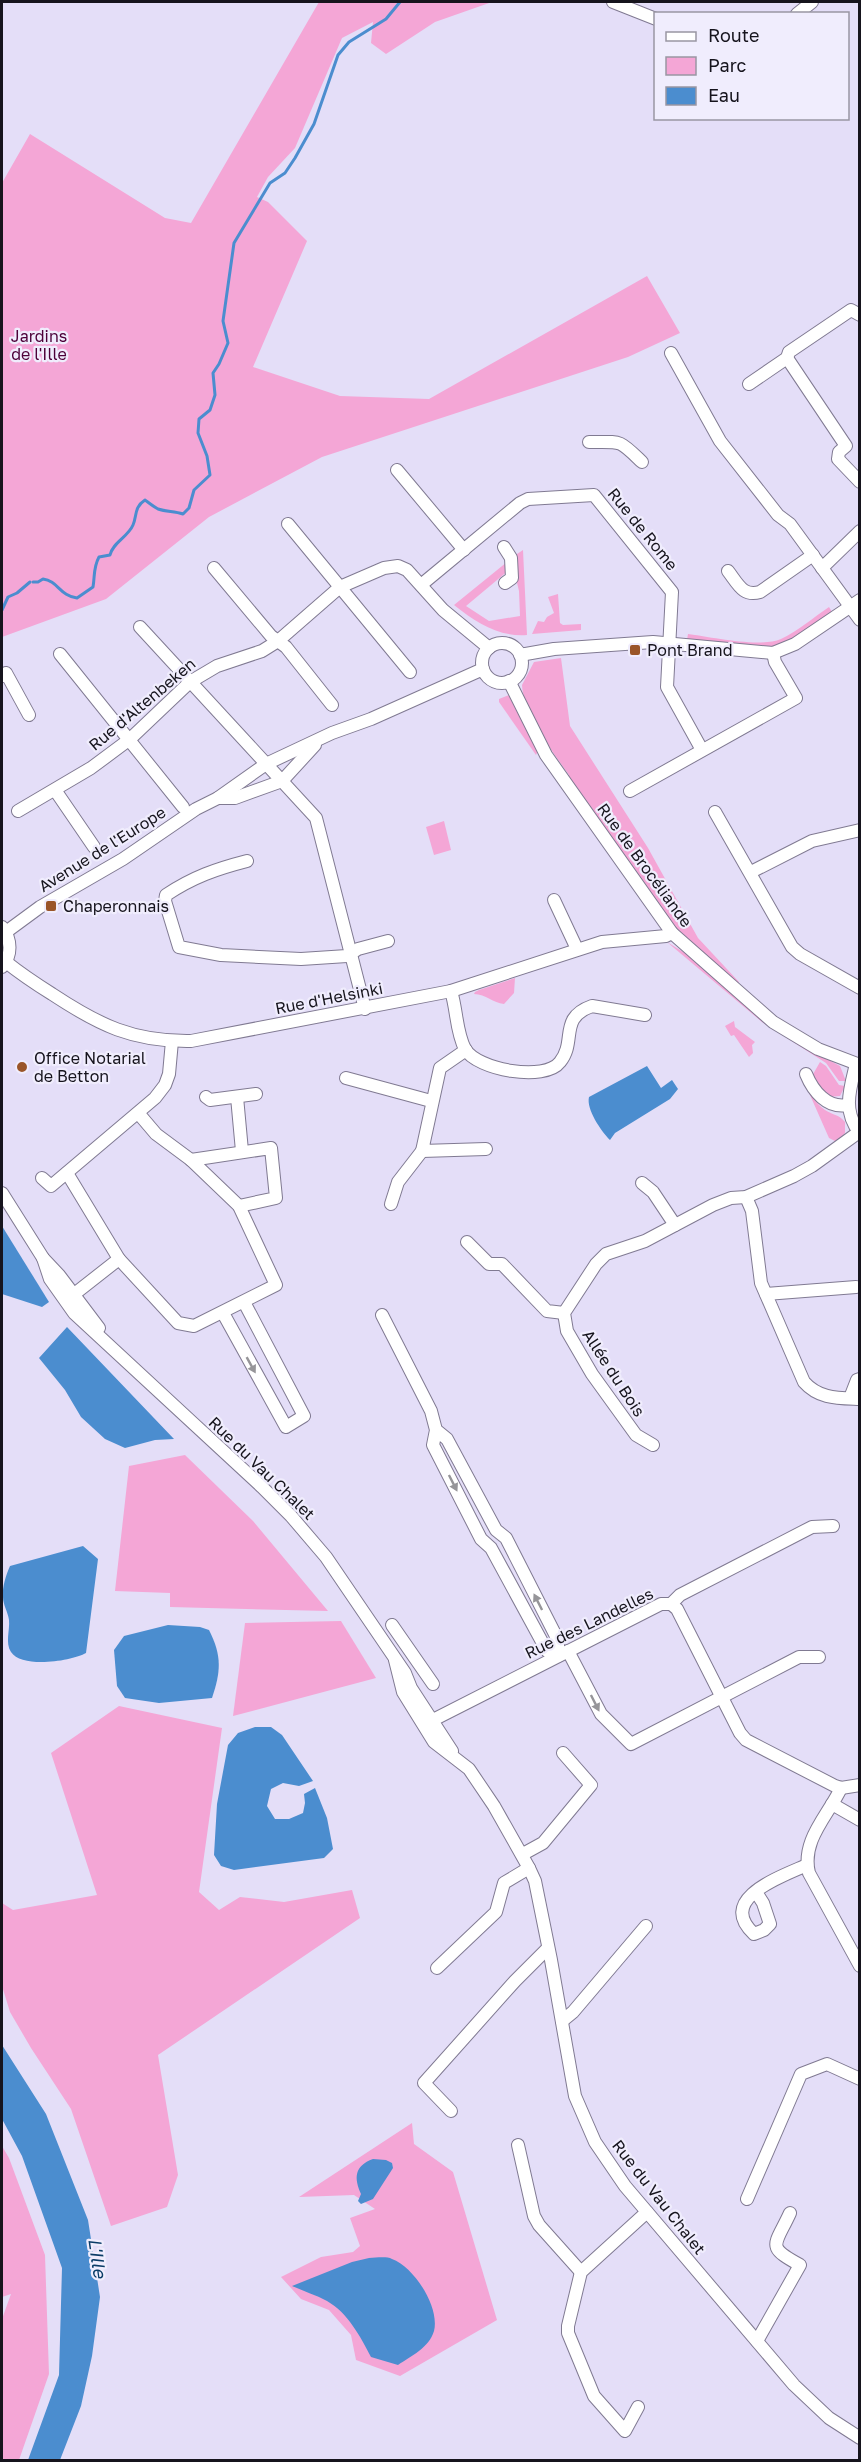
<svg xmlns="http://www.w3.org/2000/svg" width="861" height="2462" font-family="'Golos Text',sans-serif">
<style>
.green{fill:#f4a6d6}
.water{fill:#4b8dcf}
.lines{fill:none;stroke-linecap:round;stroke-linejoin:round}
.stream{stroke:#4b8dcf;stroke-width:3}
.minor-casing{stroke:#807a92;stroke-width:14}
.minor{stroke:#fff;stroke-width:12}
.oneway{fill:#969599}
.poi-dot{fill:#9a5529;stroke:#f0edfd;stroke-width:2}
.labels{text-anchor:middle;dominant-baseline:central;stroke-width:4.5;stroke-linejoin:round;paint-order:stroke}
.park-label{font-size:16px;fill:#4d0039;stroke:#f0edfd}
.street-label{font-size:16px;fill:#16141d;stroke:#f0edfd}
.poi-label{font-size:16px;fill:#16141d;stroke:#f0edfd;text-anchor:start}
.water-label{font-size:18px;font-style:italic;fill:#0a3c67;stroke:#f0edfd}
</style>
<rect width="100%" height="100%" fill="#e4def8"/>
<!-- green -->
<g class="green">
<polygon points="319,2 492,2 435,22 386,54 371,43 373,22 342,38 295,148 268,177 257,197 268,202 307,241 253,367 340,396 429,399 647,276 680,333 628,357 322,457 209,517 106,599 2,637 2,183 30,134 165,218 191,223"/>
<path d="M523,550L527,635C498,637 477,623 454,605L507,562L509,570L466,606L489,621L520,616L519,591L511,558Z"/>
<polygon points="558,594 560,623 563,625 581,624 581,630 532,634 538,621 544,622 547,617 554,613 548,597"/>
<path d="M829,607L832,612L788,643L772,648L687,640L688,634C712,637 759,648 781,639C798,631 814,617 829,607Z"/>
<path d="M561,658L570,726L648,848L698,938L739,982L737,985L676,929L567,776L569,775C553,753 523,711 522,685L534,662Z"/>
<polygon points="509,695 538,751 536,755 499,702 499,699"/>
<polygon points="444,821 451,850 434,855 426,827"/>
<polygon points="667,942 685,953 768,1024 806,1048 840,1066 846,1081 839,1081 826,1063 762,1022"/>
<path d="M515,978L514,993L504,1004C493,1003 486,994 474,994L475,992L479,990Z"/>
<polygon points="734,1021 735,1027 755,1042 752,1045 753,1053 749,1057 734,1035 731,1036 725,1026"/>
<polygon points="820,1062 826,1066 839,1085 845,1086 840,1096 827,1097 812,1076"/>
<path d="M806,1086C812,1095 816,1104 825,1110C832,1115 839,1114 845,1122V1133L837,1142L829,1138Z"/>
<polygon points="185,1455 253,1521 328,1611 170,1607 170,1593 115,1591 129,1466"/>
<polygon points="341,1621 376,1678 233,1716 245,1623"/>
<polygon points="119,1706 222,1728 199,1892 219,1910 240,1897 284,1902 352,1890 360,1918 158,2055 178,2175 167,2207 111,2226 71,2109 31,2048 10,2012 2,1986 2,1903 13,1910 97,1895 51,1753"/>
<polygon points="412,2123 414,2144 453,2172 497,2320 400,2376 356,2360 351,2335 329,2310 301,2299 281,2277 321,2257 353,2252 360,2246 350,2218 375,2209 354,2195 299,2197"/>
<polygon points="2,2146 9,2158 45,2255 49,2374 19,2460 2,2460 2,2319 11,2294 2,2297"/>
</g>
<!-- water -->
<g class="water">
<path d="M647,1066L661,1088L672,1080L678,1089L670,1099L615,1133L610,1140C601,1131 586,1109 589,1097Z"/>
<polygon points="2,1226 49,1302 42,1307 2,1294"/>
<polygon points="67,1327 174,1439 155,1440 125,1448 105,1439 81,1417 65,1390 39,1358"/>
<path d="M83,1546L98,1559L86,1653C72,1661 22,1669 11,1652C5,1643 10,1630 9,1620C8,1612 3,1605 3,1597C2,1587 6,1575 10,1566Z"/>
<path d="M168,1625L200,1627L209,1630C222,1656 221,1671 212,1698L159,1703L125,1698L117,1686L114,1650L124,1636Z"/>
<polygon points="255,1727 271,1727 282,1735 313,1781 299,1786 283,1783 271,1789 267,1806 275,1819 289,1819 303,1813 305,1803 304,1794 315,1788 327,1818 333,1849 324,1858 234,1870 221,1866 214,1855 217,1804 228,1745 238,1733"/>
<polygon points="2,2045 46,2114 88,2220 100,2297 92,2356 81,2406 60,2460 28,2460 59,2375 62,2268 22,2156 2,2119"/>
<path d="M373,2159L386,2160L392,2163L393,2168L373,2199L361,2204L358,2201L361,2194C354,2178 354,2166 373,2159Z"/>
<path d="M369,2258C376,2258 386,2256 392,2259C414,2267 440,2307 434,2331C429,2348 411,2356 398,2365L371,2357C360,2336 348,2313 327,2301C316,2295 303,2291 292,2286L352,2262Z"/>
</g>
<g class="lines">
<!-- stream -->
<g class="stream">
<path d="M33,582H38L43,579C58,581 60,596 77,598L93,587C95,576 93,568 99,557L110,555C113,542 128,537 133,525C137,516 134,507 145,500C149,503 154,507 158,509C167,512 174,511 183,514L189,508L194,490L210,475L207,456L198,433L199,419L210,410L215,395L213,373L219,364L228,343L223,321L234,243L270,183L285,173L295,158L314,124L338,55L349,42L386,19L400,2"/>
<polyline points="2,610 8,597 17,593 30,582"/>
</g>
<defs>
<g id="minor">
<polyline points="613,2 656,19"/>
<polyline points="797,14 812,2"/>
<polyline points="671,353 720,441 778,515 790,524 860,620"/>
<polyline points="787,358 846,446 839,452 838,459 860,482"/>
<polyline points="749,384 787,358 789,352 851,310 860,315"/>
<path d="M589,442C623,442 618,439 642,462"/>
<polyline points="397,470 464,550"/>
<polyline points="288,524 410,672"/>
<polyline points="504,547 511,558 512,578 505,583"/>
<polyline points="214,568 271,636 286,647 332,705"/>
<polyline points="822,568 860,531"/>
<path d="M728,571C738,584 743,597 760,592L813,555"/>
<polyline points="421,585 520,503 528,499 594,495 672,592 667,687 702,750"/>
<polyline points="140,627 316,818 365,1009"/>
<circle cx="502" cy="663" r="20"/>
<polyline points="60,654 183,807"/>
<polyline points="520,655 554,649 653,642 773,653 795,644 860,600"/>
<polyline points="2,676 6,673 29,715"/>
<polyline points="509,681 546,755 672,933 773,1022 818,1049 860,1065"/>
<polyline points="55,790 94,847"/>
<polyline points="630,791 796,698 775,662 773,653"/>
<polyline points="218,798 235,798 282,781 315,745"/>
<polyline points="18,811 91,768 130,739 190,682 217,666 262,651 278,641 340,587 384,568 398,566 407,570 443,610 489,648"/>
<polyline points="715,812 792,947 800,954 860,988"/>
<path d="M247,861C216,869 193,877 166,895L165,901L179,947L221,955L301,959L347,956L358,949L388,941"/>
<polyline points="751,872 812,841 860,830"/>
<polyline points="554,900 577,949"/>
<polyline points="6,932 40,907 123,859 196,809 218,798 266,764 332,733 371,719 483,669"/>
<path d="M6,962C21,974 36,984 52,994C99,1025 133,1042 191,1041L451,991L602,942L666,936L672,933"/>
<path d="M2,967C12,955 12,940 2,927"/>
<path d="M451,991C457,1010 456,1032 465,1049C477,1070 545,1082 560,1062C577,1041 558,1018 592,1006L645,1015"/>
<polyline points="466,1050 440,1068 422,1151 486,1149"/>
<path d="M856,1064C850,1089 842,1111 860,1133"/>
<path d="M806,1074C813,1091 827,1109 848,1105"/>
<polyline points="346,1078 431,1101"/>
<polyline points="206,1097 210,1100 256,1094"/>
<polyline points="237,1097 242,1151"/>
<polyline points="191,1160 271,1148 276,1198 239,1206"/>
<polyline points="67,1173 119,1259 178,1323 194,1326 276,1285 239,1206 191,1160 156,1134 139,1114"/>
<polyline points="42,1178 51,1186 155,1098 165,1085 169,1074 172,1041"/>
<polyline points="642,1183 653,1192 675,1225"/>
<polyline points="2,1193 43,1258 59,1275 99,1328"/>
<path d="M746,1197L752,1211L761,1283L804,1382C819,1399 838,1398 860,1399"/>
<polyline points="391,1204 398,1182 422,1151"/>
<polyline points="467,1242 489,1264 502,1264 547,1311 564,1313"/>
<polyline points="43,1258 50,1279 74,1313 262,1487 291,1516 326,1557 405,1673 411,1688 452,1751"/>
<polyline points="766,1294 856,1287"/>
<polyline points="68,1299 119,1259"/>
<polyline points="223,1313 286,1427 304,1416 244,1302"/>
<polyline points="382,1315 431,1411 436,1430 433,1445 481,1539 491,1548 547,1651 558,1656 558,1640 506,1538 496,1530 447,1439 436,1430"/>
<polyline points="850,1398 857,1380 860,1379"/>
<polyline points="653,1445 636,1435 592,1374 567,1331 564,1313 596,1264 606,1254 645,1241 713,1205 731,1198 746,1197 794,1176 812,1166 859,1132"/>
<polyline points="671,1604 677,1609 740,1733 746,1740 835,1786 841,1788 860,1785"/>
<polyline points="392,1625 433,1684"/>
<polyline points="568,1651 601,1714 631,1744 799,1657 819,1657"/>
<polyline points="395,1660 403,1692 434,1742 469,1769 494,1806 529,1868 535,1881 551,1960 575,2096 595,2142 625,2186 794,2385 829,2418 860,2438"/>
<polyline points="427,1723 661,1604 671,1604 680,1595 812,1527 833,1526"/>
<path d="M841,1788C828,1816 801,1840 809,1873L860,1966"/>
<polyline points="832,1804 860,1820"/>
<polyline points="523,1854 543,1843 591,1785 563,1753"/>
<path d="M756,1892L763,1903L770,1924L764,1930L754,1934C716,1899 780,1877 807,1865"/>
<polyline points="437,1968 496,1912 504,1883 529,1868"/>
<polyline points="562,2021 573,2012 646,1926"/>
<polyline points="451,2111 424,2083 515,1981 548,1948"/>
<polyline points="518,2145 534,2216 539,2225 581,2272"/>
<polyline points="747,2199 801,2074 827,2064 860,2079"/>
<path d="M757,2341L800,2265C765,2246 775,2246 790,2213"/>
<polyline points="638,2407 625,2431 594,2396 568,2333 568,2326 581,2272 647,2212"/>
</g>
</defs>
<!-- minor casing -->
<use href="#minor" class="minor-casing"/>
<!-- minor -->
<use href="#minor" class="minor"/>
</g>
<!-- one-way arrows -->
<defs><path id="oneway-solid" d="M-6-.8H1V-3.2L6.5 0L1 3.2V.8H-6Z" transform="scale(1.5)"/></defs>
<g class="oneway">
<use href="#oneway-solid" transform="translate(251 1365) rotate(61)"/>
<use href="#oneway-solid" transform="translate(453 1483) rotate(63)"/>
<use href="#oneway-solid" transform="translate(538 1602) rotate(-117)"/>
<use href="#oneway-solid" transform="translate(595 1703) rotate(63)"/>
</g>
<!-- markers -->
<g class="poi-dot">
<rect x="629" y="644" width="12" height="12" rx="3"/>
<rect x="45" y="900" width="12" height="12" rx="3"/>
<circle cx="22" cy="1067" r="6"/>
</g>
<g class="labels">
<!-- park labels -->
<g class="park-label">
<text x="39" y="336">Jardins<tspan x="39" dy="18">de l'Ille</tspan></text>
</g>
<!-- street labels -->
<g class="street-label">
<text transform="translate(643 529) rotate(51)">Rue de Rome</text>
<text transform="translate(142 704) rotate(-40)">Rue d'Altenbeken</text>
<text transform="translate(102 849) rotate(-32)">Avenue de l'Europe</text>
<text transform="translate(645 865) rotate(54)">Rue de Brocéliande</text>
<text transform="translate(329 998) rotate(-11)">Rue d'Helsinki</text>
<text transform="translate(614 1373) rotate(57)">Allée du Bois</text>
<text transform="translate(262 1468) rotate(44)">Rue du Vau Chalet</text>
<text transform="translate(589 1623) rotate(-26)">Rue des Landelles</text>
<text transform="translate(659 2197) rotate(52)">Rue du Vau Chalet</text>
</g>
<!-- poi labels -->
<g class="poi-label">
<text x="647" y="650">Pont Brand</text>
<text x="63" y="906">Chaperonnais</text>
<text x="34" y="1058">Office Notarial<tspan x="34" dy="18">de Betton</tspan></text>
</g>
<!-- water labels -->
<g class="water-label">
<text transform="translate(98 2258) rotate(82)">L'Ille</text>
</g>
</g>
<!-- border -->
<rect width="861" height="2462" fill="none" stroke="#16141d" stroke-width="6"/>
<!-- legend -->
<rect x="654" y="12" width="195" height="108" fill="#f0edfd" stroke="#9996a3" stroke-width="1.5"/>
<rect x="666" y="32" width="30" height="9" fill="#ffffff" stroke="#9996a3" stroke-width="1.5"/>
<text x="708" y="42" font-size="18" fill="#16141d">Route</text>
<rect x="666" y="57" width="30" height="18" fill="#f4a6d6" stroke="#9996a3" stroke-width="1.5"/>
<text x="708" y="72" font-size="18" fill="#16141d">Parc</text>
<rect x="666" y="87" width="30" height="18" fill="#4b8dcf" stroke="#9996a3" stroke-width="1.5"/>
<text x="708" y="102" font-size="18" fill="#16141d">Eau</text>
</svg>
